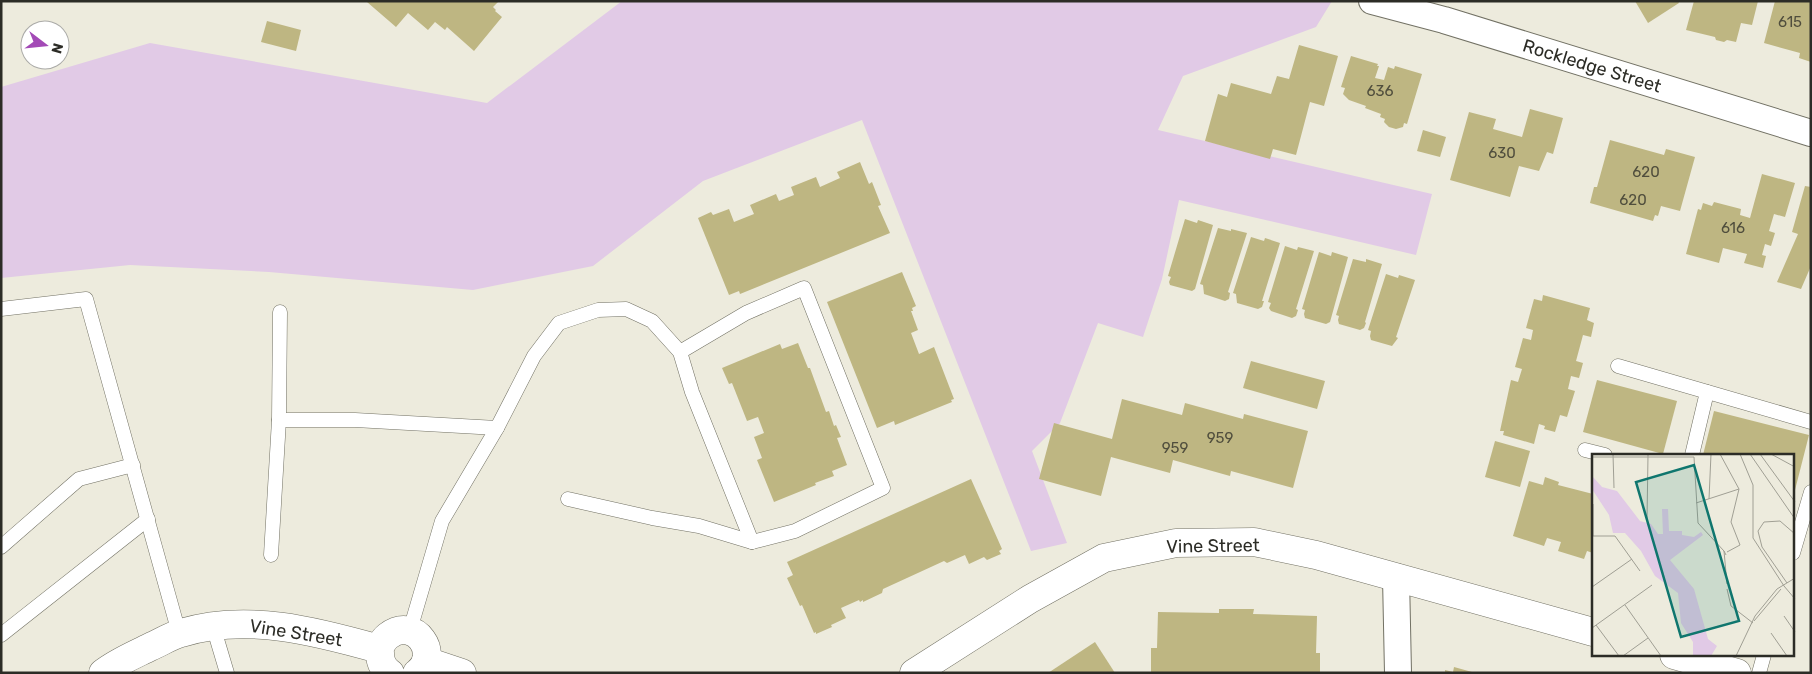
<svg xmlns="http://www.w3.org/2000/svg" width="1812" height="674" font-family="Rubik,sans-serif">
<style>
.green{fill:#e1cae6}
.building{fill:#beb682}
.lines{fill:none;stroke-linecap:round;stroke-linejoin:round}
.lane-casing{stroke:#727164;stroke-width:15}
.street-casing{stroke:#727164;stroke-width:28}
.secondary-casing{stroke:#727164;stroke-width:29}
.lane{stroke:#fff;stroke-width:14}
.street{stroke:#fff;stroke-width:26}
.secondary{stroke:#fff;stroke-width:28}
.labels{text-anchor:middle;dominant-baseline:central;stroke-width:4;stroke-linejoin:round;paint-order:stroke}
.number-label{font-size:15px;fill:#504e3d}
.street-label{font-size:18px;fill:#2c2c26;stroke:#fff}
.inset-road{fill:none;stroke:#a09f94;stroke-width:1}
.view{fill:#0f766e;fill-opacity:0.15;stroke:#0f766e;stroke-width:2.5}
.inset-edge{fill:none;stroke:#2c2c26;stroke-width:2.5}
</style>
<rect width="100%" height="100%" fill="#edebdd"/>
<!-- green -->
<polygon class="green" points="622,1 1332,1 1316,27 1183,76 1158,130 1432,194 1416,255 1179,200 1162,279 1143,337 1098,323 1060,423 1032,451 1067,543 1031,551 862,120 703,181 593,266 473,290 269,272 130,265 1,278 1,87 150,43 487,103"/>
<!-- building -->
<g class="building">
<polygon points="368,1 499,1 493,7 496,10 495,11 502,17 474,51 447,27 445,30 435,22 428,30 408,13 396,27 367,2"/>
<polygon points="1635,1 1678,1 1679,3 1648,23"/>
<polygon points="1694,1 1758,1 1752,25 1741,23 1736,42 1727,40 1724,42 1716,40 1715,37 1686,30"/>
<polygon points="1775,1 1811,1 1811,62 1799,58 1800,53 1764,43"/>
<polygon points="267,21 301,30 296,51 261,42"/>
<polygon points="1299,45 1338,56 1324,106 1310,102 1296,155 1273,149 1270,159 1205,141 1218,94 1227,97 1231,83 1271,94 1277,76 1289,79"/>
<polygon points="1351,56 1378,64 1377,66 1379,66 1375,78 1384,80 1388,67 1394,69 1395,66 1422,74 1407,124 1404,123 1403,127 1396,129 1389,127 1384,122 1385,119 1380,117 1381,114 1365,108 1366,106 1349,100 1343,94 1345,88 1341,87"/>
<polygon points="1530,109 1563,118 1553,154 1547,152 1539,171 1519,166 1510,197 1450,180 1469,112 1496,119 1493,129 1522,137"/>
<polygon points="1423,130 1446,137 1440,157 1417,151"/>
<polygon points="1610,140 1664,155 1666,149 1695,157 1680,211 1661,206 1658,216 1655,215 1653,221 1590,203 1594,187 1597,187"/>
<polygon points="860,162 869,184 872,182 881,205 878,206 890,233 740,294 739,291 729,295 698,218 711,212 713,215 729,209 734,222 754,214 750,205 776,194 779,201 794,195 791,187 816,177 820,187 840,178 837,172"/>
<polygon points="1762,174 1795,183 1785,217 1774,214 1769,231 1775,233 1771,246 1765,244 1762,255 1766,256 1763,268 1744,263 1747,254 1723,248 1719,263 1686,254 1698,209 1701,210 1703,203 1712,206 1714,202 1741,209 1740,215 1750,218"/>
<polygon points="1805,186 1811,187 1811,266 1801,289 1777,282 1798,234 1792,232"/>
<polygon points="1185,219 1197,223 1198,220 1213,225 1195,289 1192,291 1170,285 1169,282 1171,277 1168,276"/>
<polygon points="1218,228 1231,231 1231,229 1247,233 1228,292 1230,293 1229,299 1225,301 1204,294 1203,285 1200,284"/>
<polygon points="1251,237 1264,241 1265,238 1280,243 1262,301 1264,301 1262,307 1258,309 1237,303 1236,294 1233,293"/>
<polygon points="1285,246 1297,250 1298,247 1314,251 1296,309 1298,310 1296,316 1292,318 1271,311 1269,308 1271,303 1268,302"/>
<polygon points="1319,252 1331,256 1332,252 1348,257 1330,322 1326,324 1305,318 1304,314 1305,310 1302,309"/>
<polygon points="1353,259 1366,262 1366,259 1382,264 1365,322 1366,323 1364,328 1360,330 1339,324 1338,320 1339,316 1336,315"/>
<polygon points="902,272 916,306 912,308 913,311 911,311 918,330 911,333 919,354 934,347 954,399 951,400 952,402 895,425 894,421 877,428 827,302"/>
<polygon points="1386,274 1398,278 1399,275 1415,280 1396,337 1398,338 1392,346 1371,340 1370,336 1371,331 1368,330"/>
<polygon points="1543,295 1590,308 1587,320 1594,323 1591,337 1583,335 1576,361 1583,363 1579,378 1571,376 1568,389 1575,391 1567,417 1560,415 1555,432 1544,429 1545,426 1539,424 1534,444 1503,435 1504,431 1500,431 1511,380 1518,382 1522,369 1515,367 1523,338 1531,340 1533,330 1526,328 1534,299 1542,301"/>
<polygon points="798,343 808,368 810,368 826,412 829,411 834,426 836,425 841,437 837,438 847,465 832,471 834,476 815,483 816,485 774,502 757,460 762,458 754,437 764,433 758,417 747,421 732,383 729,384 722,368 780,344 782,349"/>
<polygon points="1251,361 1325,381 1317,409 1243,388"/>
<polygon points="1597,380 1677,401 1663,454 1583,432"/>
<polygon points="1122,399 1182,415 1185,403 1243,419 1244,414 1308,431 1293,488 1231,471 1230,476 1173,460 1170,473 1111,457 1101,496 1039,479 1054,423 1112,439"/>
<polygon points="1714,411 1809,435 1795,490 1793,489 1793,455 1703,455"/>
<polygon points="1495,441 1530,451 1520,487 1485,477"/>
<polygon points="1545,477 1559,482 1558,485 1593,494 1593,553 1587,551 1584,559 1558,551 1561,542 1547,538 1544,546 1513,536 1529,481 1543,485"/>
<polygon points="971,479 1002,549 999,551 1001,554 987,560 984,557 969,564 965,555 947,563 944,561 883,589 882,593 863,602 863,600 860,602 859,600 841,608 846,618 831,625 832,627 816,634 816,632 814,633 802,605 800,606 787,578 793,575 787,562"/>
<polygon points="1219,609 1254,609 1253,614 1317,616 1316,653 1320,653 1320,673 1151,673 1151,648 1157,648 1158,612 1219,613"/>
<polygon points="1095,642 1115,673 1048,673"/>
<polygon points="1454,667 1472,672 1472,673 1445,673 1445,670 1453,672"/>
</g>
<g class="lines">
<defs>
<g id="lane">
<polyline points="1,309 86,299 179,633"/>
<polyline points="1618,366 1811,422"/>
<polyline points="279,420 280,312"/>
<polyline points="1585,450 1605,455"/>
<polyline points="1692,455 1707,392"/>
<polyline points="568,499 652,518 699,526 752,542"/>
<polyline points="1,547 79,479 133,465"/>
<polyline points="1793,553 1811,492"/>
<polyline points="271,555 279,420 355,420 497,428"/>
<polyline points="213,626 227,673"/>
<polyline points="410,630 442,521 497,428 534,356 559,323 598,310 626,309 652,321 680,352 692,392 752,542 795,531 883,488 804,288 746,313 680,352"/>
<polyline points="1,635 148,519"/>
<polyline points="1759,673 1764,655"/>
</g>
<g id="street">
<polyline points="1372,1 1444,20 1811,133"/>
<polyline points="1396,577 1398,673"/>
</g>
<g id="secondary">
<polyline points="1674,655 1737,673"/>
<polyline points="426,661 462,673"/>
<path d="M103,673C117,662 134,655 150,647C160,643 170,636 181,633C247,613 315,631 379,649"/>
<path d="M390,673C382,668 380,661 380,653C379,647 383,640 388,636C415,615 442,655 417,673"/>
<polyline points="914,673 1030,599 1104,558 1176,543 1254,542 1316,555 1593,632"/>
</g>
</defs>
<!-- lane casing -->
<use href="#lane" class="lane-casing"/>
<!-- street casing -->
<use href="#street" class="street-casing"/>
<!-- secondary casing -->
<use href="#secondary" class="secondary-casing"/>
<!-- lane -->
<use href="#lane" class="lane"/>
<!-- street -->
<use href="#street" class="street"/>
<!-- secondary -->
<use href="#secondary" class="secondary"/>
</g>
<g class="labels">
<!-- number labels -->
<g class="number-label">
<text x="1790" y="22">615</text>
<text x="1380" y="91">636</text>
<text x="1502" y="153">630</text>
<text x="1646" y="172">620</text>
<text x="1633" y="200">620</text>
<text x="1733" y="228">616</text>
<text x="1220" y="438">959</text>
<text x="1175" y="448">959</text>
</g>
<!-- street labels -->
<g class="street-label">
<text transform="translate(1592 66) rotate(17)">Rockledge Street</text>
<text transform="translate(1213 546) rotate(-1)">Vine Street</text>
<text transform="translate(296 633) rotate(9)">Vine Street</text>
</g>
</g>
<!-- overview -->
<g transform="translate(1592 454)">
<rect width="202" height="202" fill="#edebdd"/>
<path d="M1,23L10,33L25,37L48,67L59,70L66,80H71L70,55H76L77,77H90V81L102,83L109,78L111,81L78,106L102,135L116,185L125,192L119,202H101V188L89,169L86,139L63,122L49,97L33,79H21L17,61L0,35Z" fill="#e1cae6"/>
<path class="inset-road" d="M21,0L22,34M148,0L161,31V84L192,132M158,0L203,65M168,0L203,48M179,0L203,13M0,3H102L106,69L132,97M117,45L119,0M104,49L147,35L128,0M1,50V82M55,66L56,1M0,82H23L48,117M135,98L148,91L139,68L147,35M134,101L132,97L135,130M195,129L170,93L166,77L172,68L188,67L203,80M192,132L203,145M0,133L40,105M135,135L139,152L161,169M33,151L69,202M192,162L203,178M162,167L189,135M4,171L27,202M0,174L60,131M179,179L195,202M31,202L56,184M144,202L163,162L185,135L203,124"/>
<path class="view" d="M102,11L147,167L89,183L44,28Z"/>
<rect width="202" height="202" class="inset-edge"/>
</g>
<!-- border -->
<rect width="1812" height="674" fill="none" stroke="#2c2c26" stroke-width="5"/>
<!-- north arrow -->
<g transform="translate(45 45) rotate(106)"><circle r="24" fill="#ffffff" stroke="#ababa8"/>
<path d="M0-4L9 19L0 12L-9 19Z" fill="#a34ab6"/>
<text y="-8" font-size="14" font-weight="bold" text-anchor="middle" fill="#2c2c26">N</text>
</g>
</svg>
